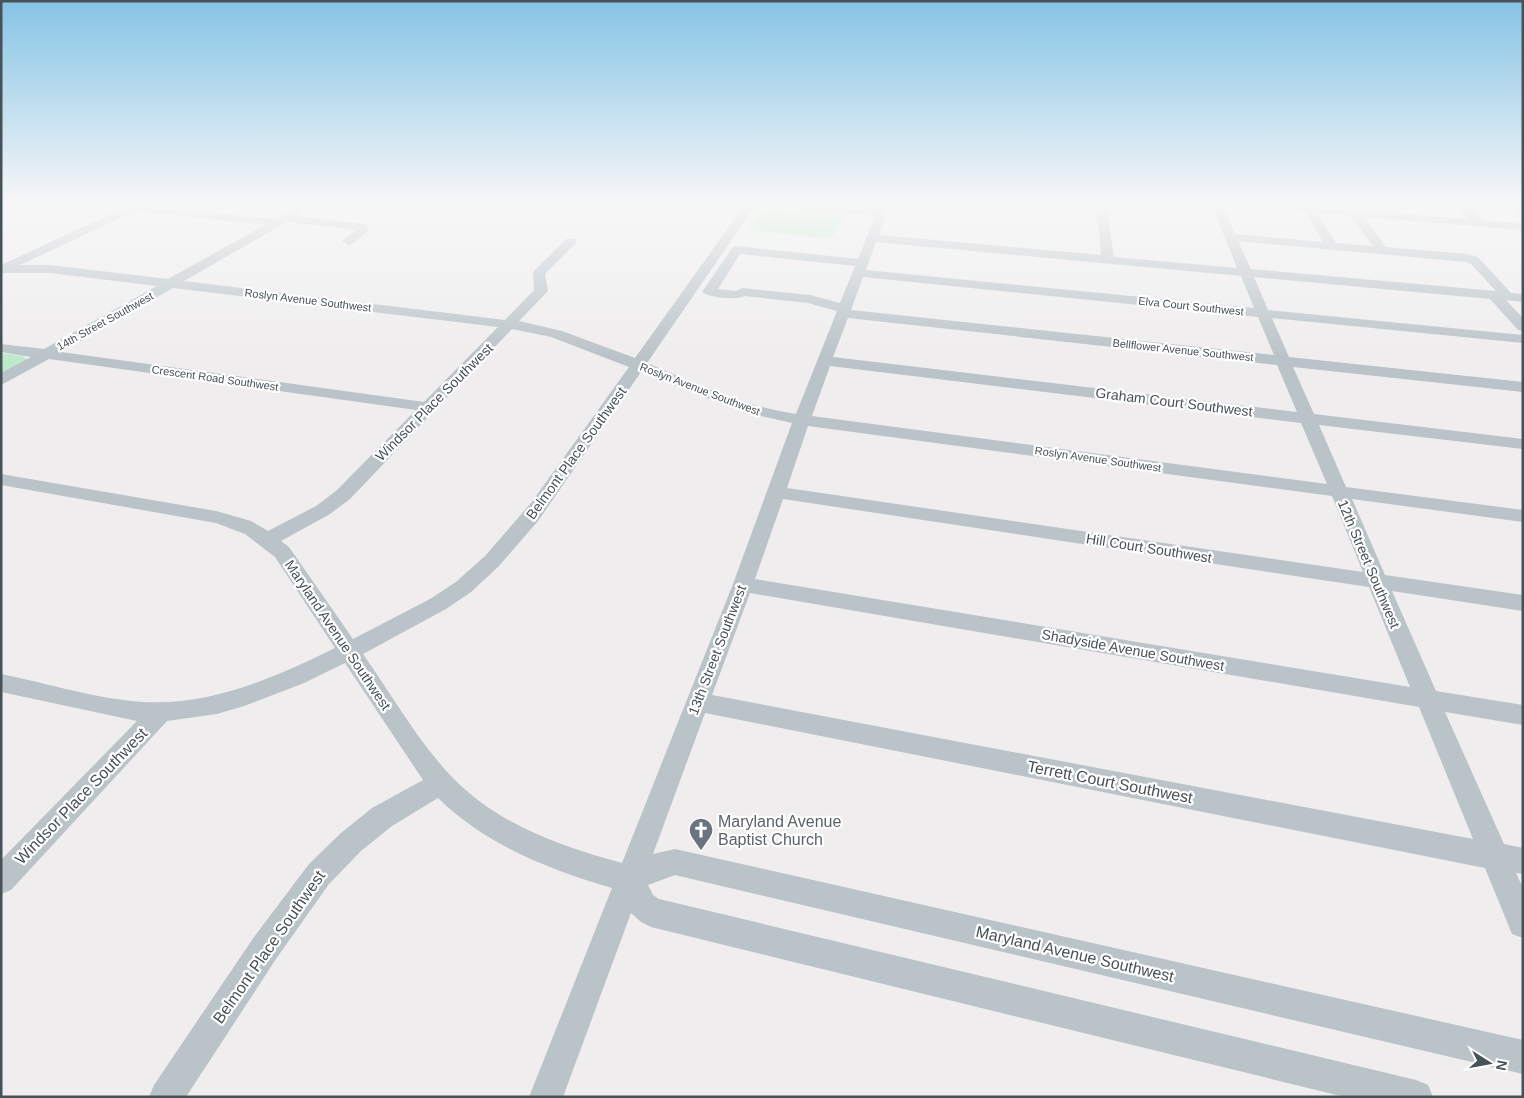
<svg xmlns="http://www.w3.org/2000/svg" width="1524" height="1098" font-family="Arial,sans-serif">
<style>
.green{fill:#bfe9cb}
.lines{fill:none;stroke-linecap:round;stroke-linejoin:round}
.minor{fill:#bac3c8;fill-rule:evenodd}
.labels{text-anchor:middle;dominant-baseline:central;stroke-width:4.5;stroke-linejoin:round;paint-order:stroke}
.far-street-label{font-size:11px;fill:#475258;stroke:#fff}
.street-label{font-size:14px;fill:#475258;stroke:#fff}
.near-street-label{font-size:16px;fill:#475258;stroke:#fff}
.near-worship-label{font-size:16px;fill:#5b616d;stroke:#fff;text-anchor:start}
</style>
<rect width="100%" height="100%" fill="#efeded"/>
<!-- green -->
<g class="green">
<polygon points="773,208 846,214 831,239 747,230 762,210"/>
<polygon points="1,353 22,356 27,359 1,375"/>
</g>
<g class="lines">
<!-- minor -->
<g class="minor">
<path d="M135,203H149L146,206L275,219L304,203H317L297,216L362,224L366,225L369,230L352,244L348,245L342,241L356,230L287,222L184,281L505,320L534,290L533,273L535,270L566,239H574L576,242L574,245L545,274L548,291L519,321L562,331L635,358L746,203H757L647,363C695,383 744,407 796,414L837,311L808,303L745,296C738,300 708,298 702,292L733,247L737,246L858,259L875,216L769,206L764,203H808L877,209L880,203H890L879,235L1101,255L1096,203H1106L1114,257L1237,268L1211,203H1221L1235,234L1323,242L1305,212L1240,206L1235,203H1280L1468,219L1452,203H1464L1483,220L1523,224V230L1364,217L1386,247L1468,254L1478,257L1511,293L1523,294V302L1506,300L1523,318V331L1518,330L1490,299L1254,277L1268,310L1523,335V343L1272,318L1289,357L1523,382V392L1293,367L1314,414L1523,439V449L1319,425L1346,487L1523,510V522L1352,499L1385,575L1523,595V611L1392,591L1436,691L1523,705V725L1445,712L1504,844L1523,848V874L1516,873L1523,888V938L1512,934L1485,868L705,713L653,854L675,849L1523,1040V1074L675,875L648,885L653,895L659,899L1416,1080L1428,1085L1433,1097H1345L651,927L641,922L631,913L563,1097H529L612,888C548,869 486,845 438,798L392,826L361,851L329,884L276,959L186,1097H149L154,1085L254,937L309,864L341,833L372,808L423,780L345,663L304,683L244,706L217,714L167,721L11,890L1,894V860L137,721L1,692V674C47,683 96,699 143,702C211,706 276,677 335,648L275,557L245,534L216,523L1,485V474L216,511L251,521L268,531L316,506L336,491L416,410L49,359L1,385V373L31,357L1,352V344L44,349L157,286L50,273H1V265ZM135,211L265,225L168,279L50,265H20ZM1317,213L1351,216L1373,246L1336,243ZM1238,241L1466,262L1470,263L1496,291L1251,269ZM876,242L1241,276L1254,308L866,270ZM740,254L855,266L840,303L810,295L742,288L736,291L718,289ZM863,277L1258,317L1274,355L851,310ZM173,288L498,327L424,402L61,352ZM848,318L1277,365L1297,412L833,357ZM512,329L551,337L629,367L531,503L485,556L456,582L430,599L353,639L289,547L281,541L330,514L350,499ZM830,366L1301,423L1327,484L812,416ZM641,372L743,412L792,423L733,584L622,863C560,846 499,825 453,778C418,742 392,695 363,654L446,609L471,592L499,566L538,521ZM808,426L1332,496L1363,572L787,488ZM783,499L1369,587L1410,687L755,579ZM750,593L1419,707L1473,839L712,695Z"/>
<polygon points="1507,203 1519,203 1523,207 1523,216 1519,215"/>
</g>
</g>
<!-- sky -->
<linearGradient id="sky" x2="0" y2="1"><stop stop-color="#85c3e5"/><stop offset="0.57" stop-color="#f8f7f7"/><stop offset="1" stop-color="#f8f7f7" stop-opacity="0"/></linearGradient>
<rect width="1524" height="357" fill="url(#sky)"/>
<!-- icons -->
<defs>
<symbol id="church-pin" viewBox="-11 -11 22 30"><path d="M0 17L-7.5 6A9.5 9.5 0 1 1 7.5 6Z" fill="#6b7280" stroke="#fff"/><path d="M-1.2-6h2.4v3.5h3.3v2.4h-3.3V6h-2.4V-.1h-3.3v-2.4h3.3Z" fill="#fff"/></symbol>
</defs>
<g fill-rule="evenodd">
<use href="#church-pin" x="687" y="816" width="28" height="38"/>
</g>
<g class="labels">
<!-- far-street labels -->
<g class="far-street-label">
<text transform="translate(308 300) rotate(7)">Roslyn Avenue Southwest</text>
<text transform="translate(1191 306) rotate(6)">Elva Court Southwest</text>
<text transform="translate(105 321) rotate(-29)">14th Street Southwest</text>
<text transform="translate(1183 350) rotate(6)">Bellflower Avenue Southwest</text>
<text transform="translate(215 378) rotate(8)">Crescent Road Southwest</text>
<text transform="translate(700 389) rotate(21)">Roslyn Avenue Southwest</text>
<text transform="translate(1098 459) rotate(8)">Roslyn Avenue Southwest</text>
</g>
<!-- street labels -->
<g class="street-label">
<text transform="translate(434 402) rotate(-45)">Windsor Place Southwest</text>
<text transform="translate(1174 402) rotate(7)">Graham Court Southwest</text>
<text transform="translate(576 453) rotate(-54)">Belmont Place Southwest</text>
<text transform="translate(1149 548) rotate(9)">Hill Court Southwest</text>
<text transform="translate(1369 564) rotate(67)">12th Street Southwest</text>
<text transform="translate(338 635) rotate(56)">Maryland Avenue Southwest</text>
<text transform="translate(717 650) rotate(-69)">13th Street Southwest</text>
<text transform="translate(1133 650) rotate(10)">Shadyside Avenue Southwest</text>
</g>
<!-- near-street labels -->
<g class="near-street-label">
<text transform="translate(1110 782) rotate(11)">Terrett Court Southwest</text>
<text transform="translate(81 796) rotate(-46)">Windsor Place Southwest</text>
<text transform="translate(269 947) rotate(-55)">Belmont Place Southwest</text>
<text transform="translate(1075 954) rotate(13)">Maryland Avenue Southwest</text>
</g>
<!-- near-worship labels -->
<g class="near-worship-label">
<text x="718" y="821">Maryland Avenue<tspan x="718" dy="18">Baptist Church</tspan></text>
</g>
</g>
<!-- border -->
<rect width="1524" height="1098" fill="none" stroke="#475258" stroke-width="5"/>
<!-- north arrow -->
<g transform="translate(1489 1063) rotate(101)" stroke="#ffffff" stroke-width="4" paint-order="stroke">
<path d="M0-4L9 19L0 12L-9 19Z" fill="#475258"/>
<text y="-8" font-size="14" font-weight="bold" text-anchor="middle" fill="#475258">N</text>
</g>
</svg>
